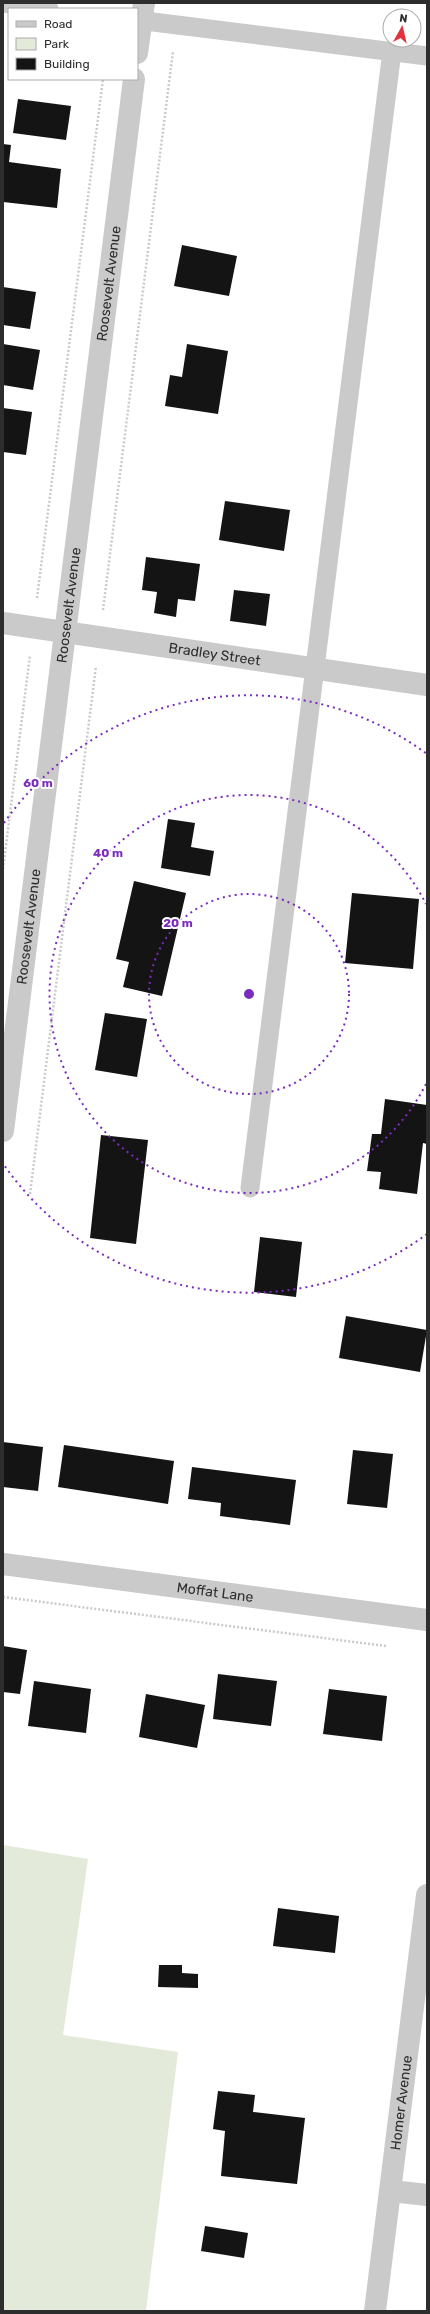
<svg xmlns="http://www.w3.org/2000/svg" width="430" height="2314" font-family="Rubik,sans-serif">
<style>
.green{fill:#e3eada}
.building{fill:#141414}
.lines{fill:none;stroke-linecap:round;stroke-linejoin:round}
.path{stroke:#cacaca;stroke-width:2.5;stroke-dasharray:2 2;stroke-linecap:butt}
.lane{stroke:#cacaca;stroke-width:19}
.street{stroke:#cacaca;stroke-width:22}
.ring{fill:none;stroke:#7b2cbf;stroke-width:2;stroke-dasharray:2 4}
.labels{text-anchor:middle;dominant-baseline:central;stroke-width:4;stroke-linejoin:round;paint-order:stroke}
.street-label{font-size:14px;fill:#2d2d2d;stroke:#fff}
.centre{fill:#7b2cbf;stroke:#fff;stroke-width:2}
.ring-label{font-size:12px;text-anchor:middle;font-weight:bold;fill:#7b2cbf;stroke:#fff;stroke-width:4;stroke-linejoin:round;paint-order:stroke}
</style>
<rect width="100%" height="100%" fill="#fff"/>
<!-- green -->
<polygon class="green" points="3,1845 88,1859 63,2035 178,2052 146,2311 3,2311"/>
<!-- building -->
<g class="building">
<polygon points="18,99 71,106 66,140 13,133"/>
<polygon points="3,144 11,145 9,162 61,169 57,208 3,202"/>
<polygon points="182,245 237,256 229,296 174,286"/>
<polygon points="3,287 36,292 30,329 3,325"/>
<polygon points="3,344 40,350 33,390 3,385"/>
<polygon points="187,344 228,351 218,414 165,406 170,375 182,377"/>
<polygon points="3,408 32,412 26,455 3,452"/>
<polygon points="225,501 290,510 284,551 219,540"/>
<polygon points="146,557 200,564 195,601 178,599 176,617 154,613 157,592 142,590"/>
<polygon points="234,590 270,594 266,626 230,621"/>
<polygon points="168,819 195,823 191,847 214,851 210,876 161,868"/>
<polygon points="134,881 186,893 162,996 123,987 129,962 116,959"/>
<polygon points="352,893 419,899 413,969 345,963"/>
<polygon points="105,1013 147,1019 137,1077 95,1070"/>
<polygon points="385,1099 427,1105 427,1144 423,1143 417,1194 379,1189 381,1172 367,1171 372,1134 381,1134"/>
<polygon points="101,1135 148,1140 136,1244 90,1238"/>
<polygon points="260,1237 302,1242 296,1297 254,1292"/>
<polygon points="346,1316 427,1330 420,1372 339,1358"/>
<polygon points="3,1442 43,1447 38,1491 3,1487"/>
<polygon points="64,1445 174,1461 168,1504 58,1487"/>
<polygon points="353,1450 393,1454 387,1508 347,1504"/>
<polygon points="192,1467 296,1480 290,1525 220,1516 221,1503 188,1499"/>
<polygon points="3,1646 27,1650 20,1694 3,1692"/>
<polygon points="218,1674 277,1681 271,1726 213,1719"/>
<polygon points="34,1681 91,1689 86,1733 28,1726"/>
<polygon points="329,1689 387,1696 382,1741 323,1734"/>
<polygon points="146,1694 205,1705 197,1748 139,1737"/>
<polygon points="278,1908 339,1916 335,1953 273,1946"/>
<polygon points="159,1965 182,1965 182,1973 198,1974 198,1988 158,1987"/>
<polygon points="218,2091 255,2095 253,2112 305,2118 297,2184 221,2176 225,2131 213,2129"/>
<polygon points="205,2226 248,2233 244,2258 201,2251"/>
</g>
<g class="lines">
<!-- path -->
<g class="path">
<polyline points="37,598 103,79"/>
<polyline points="103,610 173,51"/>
<polyline points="3,869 30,655"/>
<polyline points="30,1194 96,666"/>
<polyline points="3,1597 386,1646"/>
</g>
<!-- lane -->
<g class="lane">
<polyline points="3,3 49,9"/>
<polyline points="137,20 427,56"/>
<polyline points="250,1188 392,51"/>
</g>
<!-- street -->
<g class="street">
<polyline points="137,53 144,3"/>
<path id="s1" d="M3,623L427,685"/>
<path id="s2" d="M3,1131L134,79"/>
<path id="s3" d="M3,1564L427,1620"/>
<polyline points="391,2191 427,2195"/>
<path id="s4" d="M375,2311L427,1895"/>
</g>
</g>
<!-- distance rings -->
<g class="ring">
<circle cx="249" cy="994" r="100"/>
<path d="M426 1084A199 199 0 1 1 426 904"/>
<path d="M427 1234A299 299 0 0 1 4 1165M4 823A299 299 0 0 1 427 754"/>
</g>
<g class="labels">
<!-- street labels -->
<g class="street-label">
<text stroke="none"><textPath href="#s2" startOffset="854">Roosevelt Avenue</textPath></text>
<text stroke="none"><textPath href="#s2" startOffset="530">Roosevelt Avenue</textPath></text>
<text stroke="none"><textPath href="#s1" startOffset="214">Bradley Street</textPath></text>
<text stroke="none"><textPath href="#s2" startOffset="206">Roosevelt Avenue</textPath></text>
<text stroke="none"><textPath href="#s3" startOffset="214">Moffat Lane</textPath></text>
<text stroke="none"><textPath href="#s4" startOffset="210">Homer Avenue</textPath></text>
</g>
</g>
<circle cx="249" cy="994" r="6" class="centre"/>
<g class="ring-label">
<text x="38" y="787">60 m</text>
<text x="108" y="857">40 m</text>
<text x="178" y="927">20 m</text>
</g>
<!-- border -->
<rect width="430" height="2314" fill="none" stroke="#2d2d2d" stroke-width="8"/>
<!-- legend -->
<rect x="8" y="8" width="130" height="72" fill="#ffffff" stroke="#ababab"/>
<rect x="16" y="21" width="20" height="6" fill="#cacaca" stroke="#ababab"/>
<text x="44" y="28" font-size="12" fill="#2d2d2d">Road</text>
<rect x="16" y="38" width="20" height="12" fill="#e3eada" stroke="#ababab"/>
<text x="44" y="48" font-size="12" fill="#2d2d2d">Park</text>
<rect x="16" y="58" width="20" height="12" fill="#141414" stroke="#ababab"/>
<text x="44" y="68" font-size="12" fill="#2d2d2d">Building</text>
<!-- north arrow -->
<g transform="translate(402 28) rotate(8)"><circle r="19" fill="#ffffff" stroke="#ababab"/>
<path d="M0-3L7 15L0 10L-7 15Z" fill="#e2303c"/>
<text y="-6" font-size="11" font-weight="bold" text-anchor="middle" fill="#2d2d2d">N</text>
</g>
</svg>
